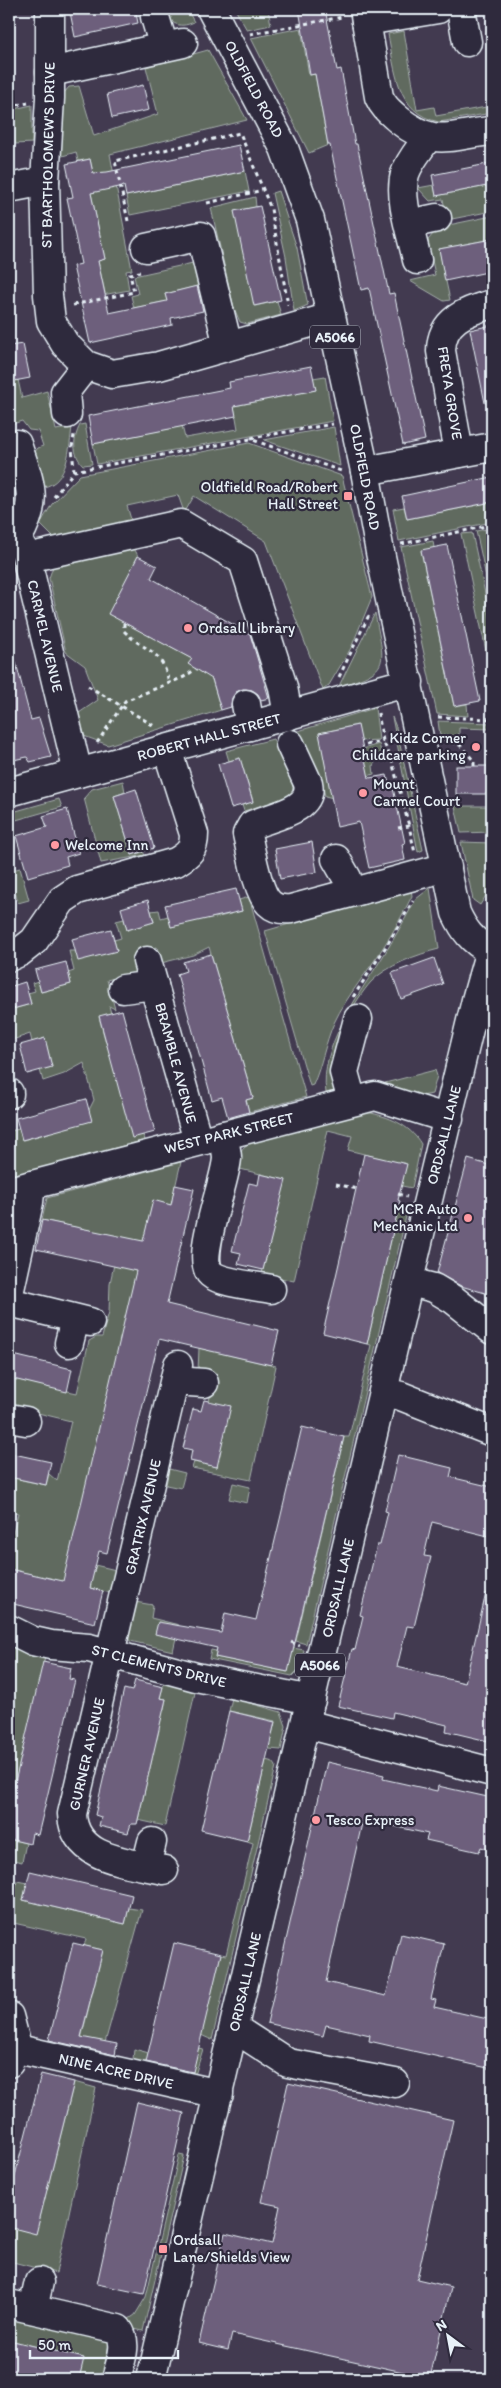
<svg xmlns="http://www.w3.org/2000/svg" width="501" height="2388" font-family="Itim,sans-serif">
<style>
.green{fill:#616a5e;stroke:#a4aeab}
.building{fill:#6d5e7b;stroke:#e8f1f8}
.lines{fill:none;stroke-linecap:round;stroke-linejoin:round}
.minor-casing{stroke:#e8f1f8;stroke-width:31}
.major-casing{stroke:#e8f1f8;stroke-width:31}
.path{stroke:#e8f1f8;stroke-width:3;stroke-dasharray:4 4;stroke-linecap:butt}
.minor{stroke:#2f2a3d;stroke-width:28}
.major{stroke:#2f2a3d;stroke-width:28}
.poi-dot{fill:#ff9aa2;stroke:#2f2a3d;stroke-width:2}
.labels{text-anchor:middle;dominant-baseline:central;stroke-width:4.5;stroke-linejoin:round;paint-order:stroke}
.shield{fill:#2f2a3d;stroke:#b0b5c0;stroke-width:1}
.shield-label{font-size:14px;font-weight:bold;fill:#e8f1f8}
.street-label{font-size:15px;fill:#e8f1f8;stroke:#2f2a3d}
.poi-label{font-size:15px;fill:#e8f1f8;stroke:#2f2a3d;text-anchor:start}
</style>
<rect width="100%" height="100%" fill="#423a50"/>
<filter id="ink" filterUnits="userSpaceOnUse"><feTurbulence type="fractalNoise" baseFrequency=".02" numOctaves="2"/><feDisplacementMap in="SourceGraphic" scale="10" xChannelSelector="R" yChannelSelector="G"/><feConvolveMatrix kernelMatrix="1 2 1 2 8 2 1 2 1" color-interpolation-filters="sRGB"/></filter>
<g filter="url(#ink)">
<!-- green -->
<g class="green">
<path d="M161,9H187L194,22C177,30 170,22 161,9Z"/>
<polygon points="235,9 268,9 271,25 247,30"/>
<polygon points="301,28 309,75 315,74 328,145 309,153 251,38"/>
<path d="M404,31L417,110L434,107L436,116L492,106V113L439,122C396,113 395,69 388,34Z"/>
<polygon points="208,50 247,120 110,154 132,270 126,271 129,290 92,297 92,295 105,293 98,261 105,259 91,193 97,191 90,159 78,161 76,152 59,157 64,93 69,87 79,86 94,136 158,114 146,67"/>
<polygon points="32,105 32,143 15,144 13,131 9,132 9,110"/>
<polygon points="245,171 249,191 130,215 126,196"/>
<polygon points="434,185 436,196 492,185 492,211 447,220 443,199 430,201 418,188"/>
<polygon points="278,191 297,248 307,301 308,305 294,311 286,257 272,193"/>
<polygon points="255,197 256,207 235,211 255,306 277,301 281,315 247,324 240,322 234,308 211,208"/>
<polygon points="492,216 492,239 439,249 450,300 444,301 410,281 435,275 428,240 439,227"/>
<polygon points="193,263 202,298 198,286 165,294 167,301 134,308 131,296 138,294 134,276"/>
<polygon points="325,376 333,421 97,464 93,444 182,426 185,438 238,429 234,406 315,390 313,378"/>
<path d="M18,380L22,398L47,391L56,430L72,427C69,447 69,483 43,487L33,454L38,448L43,446L38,431L29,430L22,421L9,425V382Z"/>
<path d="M85,424L92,464L83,465C72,454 73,439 80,425Z"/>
<polygon points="334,427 340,466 264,440"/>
<polygon points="249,443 342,476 372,597 351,648 329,685 323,690 266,541 194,496 186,510 183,509 178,495 127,506 133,526 93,536 54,538 40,524 52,504 80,475"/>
<polygon points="492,502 492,522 399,541 393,509 404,507 407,519"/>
<polygon points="492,528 492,604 476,531"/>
<polygon points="472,533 492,626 492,659 488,660 461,534"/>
<polygon points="433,541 434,548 421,551 454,706 467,704 468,716 437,714 401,547"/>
<polygon points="134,548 138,556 109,614 192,659 189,664 204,674 208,666 221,710 108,745 84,736 76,715 98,700 85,666 66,652 49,578 56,558"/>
<path d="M375,613C384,664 393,670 339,686Z"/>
<polygon points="375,708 379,740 361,741 357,725 319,733 333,798 325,796 320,775 298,731"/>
<polygon points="392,717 396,727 423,850 418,852"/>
<polygon points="438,721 492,723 492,729 459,728 459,736 440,736"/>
<path d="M273,739C280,752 300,784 290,796L244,811L242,805L253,801L240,758L229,761L226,751Z"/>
<polygon points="379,744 382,756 377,757 373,766 374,774 368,776 363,749"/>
<polygon points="123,781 125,792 114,796 132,855 143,852 145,855 101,863 84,798 92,789"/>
<polygon points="59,799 62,807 9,822 9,813"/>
<polygon points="455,806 492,806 492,832 461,833"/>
<polygon points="461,842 492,843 492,886 480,905 473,900"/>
<polygon points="20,868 29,900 18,903 15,892 9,894 9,871"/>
<path d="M430,888L439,949C418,954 386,966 371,982C354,1001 334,1039 332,1064C331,1072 336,1083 338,1090L326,1093C319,1047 358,996 382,958C394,939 405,919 416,899Z"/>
<path d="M411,889L412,896C403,913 395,930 384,946C368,972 347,995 334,1023C325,1043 322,1065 313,1085L310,1086L265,931Z"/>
<polygon points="249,897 306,1097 249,1112 246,1100 253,1098 209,947 193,955 161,963 157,947 134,954 137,967 134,972 107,980 115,1009 109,1006 111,1013 99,1017 106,1043 145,1140 9,1177 9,1140 11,1139 10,1131 19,1129 23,1140 49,1133 47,1122 89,1110 94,1100 84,1063 64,1074 43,1081 40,1070 52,1067 45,1039 32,1042 30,1034 9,1041 9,1010 31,1004 28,993 35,991 32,983 38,981 41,992 71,984 68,973 74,971 69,951 117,951 114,940 121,938 116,921 124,919 127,930 154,922 151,911 159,910 161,918 168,916 171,927 198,920 211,907 215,918 242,911 239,900"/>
<polygon points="435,1070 437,1076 432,1094 417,1097 384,1086 385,1083"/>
<path d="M367,1112C389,1117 409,1124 421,1144L412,1188L402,1186L384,1159L348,1150L352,1136L328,1130L294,1281L262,1274L285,1180L236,1168C238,1153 240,1148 253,1141L333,1118Z"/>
<polygon points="181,1162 171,1205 153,1201 69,1559 116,1570 111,1593 9,1569 9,1536 12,1537 18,1513 9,1511 9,1464 22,1480 46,1485 49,1474 57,1481 71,1421 9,1406 9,1378 77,1393 89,1341 96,1337 102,1337 109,1312 110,1283 120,1237 42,1220 47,1198"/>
<polygon points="399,1205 408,1208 306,1644 296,1641 344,1437 349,1437 371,1345 367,1344"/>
<polygon points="199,1348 276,1366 251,1480 192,1468 194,1462 217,1467 209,1401 216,1375 198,1371"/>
<polygon points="169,1469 185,1473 181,1488 166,1485"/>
<polygon points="233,1483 250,1487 247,1503 229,1499"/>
<polygon points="135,1602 153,1605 151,1618 179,1625 173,1651 130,1641 127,1636"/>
<polygon points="9,1645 46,1653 9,1808"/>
<polygon points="293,1648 304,1650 301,1667 292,1676 209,1659 211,1650 216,1651 216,1657 248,1664 250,1659 269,1668 287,1672"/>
<polygon points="165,1679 196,1688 165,1826 138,1820 152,1759 146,1757 157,1739 159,1730 153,1728 158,1707 164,1709 166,1699 160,1698"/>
<polygon points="232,1698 281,1712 286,1726 281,1750 269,1749 275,1721 229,1711"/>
<polygon points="266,1760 273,1762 276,1766 212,2040 201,2035 221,1954 226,1955 253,1843 247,1841"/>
<polygon points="9,1839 26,1843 22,1862 9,1859"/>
<polygon points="17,1881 27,1883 23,1900 125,1924 129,1908 142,1910 101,2057 78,2051 103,1950 84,1946 86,1939 9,1922"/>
<polygon points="198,2048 203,2049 195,2075 133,2060 134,2049 149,2053 146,2063 192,2073"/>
<polygon points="74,2082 96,2088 56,2273 9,2261 9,2227 36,2233"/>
<polygon points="179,2155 184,2156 143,2331 134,2329 129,2319 135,2315 146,2297"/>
<polygon points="9,2315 107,2340 109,2344 102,2379 79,2379 83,2358 9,2340"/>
</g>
<!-- building -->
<g class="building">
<polygon points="84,9 135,9 138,23 75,37 70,12"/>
<polygon points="299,9 325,9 337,70 341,69 355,144 357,144 389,294 394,293 425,440 403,445 369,288 361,290 330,145 328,145 315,74 310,75"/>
<polygon points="143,85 149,110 112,118 107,94"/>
<polygon points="239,145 245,171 126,196 124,186 91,193 105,259 98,261 109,313 167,301 165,294 197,286 203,311 171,318 172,325 90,343 73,266 81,264 67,198 73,197 66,164 90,159 93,173 107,172"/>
<polygon points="492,163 492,185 436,196 432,175"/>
<polygon points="260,206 281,300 254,306 234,211"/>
<polygon points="492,239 492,271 445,281 439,249"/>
<polygon points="492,325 492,402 485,403 470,330"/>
<polygon points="23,344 30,378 9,382 9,346"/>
<polygon points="311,366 316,390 234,406 236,416 93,444 88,416 230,388 229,382"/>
<polygon points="492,477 492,502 407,519 402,496"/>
<polygon points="447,545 480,701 454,706 421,550"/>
<polygon points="138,556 157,566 151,578 250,634 269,698 261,700 258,694 252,690 243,689 236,692 232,698 231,707 221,710 212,679 188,664 192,659 108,614"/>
<polygon points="9,655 14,655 31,720 39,718 51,757 30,762 27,757 9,761"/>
<polygon points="358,725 369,778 387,775 390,789 393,788 405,843 402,844 405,860 369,868 359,822 337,827 319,733"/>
<polygon points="240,758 253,802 231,808 218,764"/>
<rect x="456" y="766" width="36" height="28"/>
<polygon points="136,789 154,848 132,855 114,796"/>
<polygon points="67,809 79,853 66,857 68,865 28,877 16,836 47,827 43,816"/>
<polygon points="312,842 317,872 280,879 275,849"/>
<polygon points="236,889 242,911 171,927 165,905"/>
<polygon points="148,900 154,922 127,930 121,908"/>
<polygon points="111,929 117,951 78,961 72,939"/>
<polygon points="211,954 253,1098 246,1100 249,1112 228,1118 222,1097 212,1100 177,974 186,971 183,962"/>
<polygon points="434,958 443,984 401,999 392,973"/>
<polygon points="66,962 71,984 41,992 35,970"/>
<polygon points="25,982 31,1004 9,1010 9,987"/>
<polygon points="122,1010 155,1132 132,1138 99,1016"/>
<polygon points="45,1038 52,1067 27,1074 20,1045"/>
<polygon points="86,1099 92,1121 22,1140 16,1118"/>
<polygon points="364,1154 407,1164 398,1200 400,1201 367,1344 323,1333"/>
<polygon points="468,1159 492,1166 492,1295 461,1286 437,1273"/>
<polygon points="260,1174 286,1180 263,1270 238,1264 241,1253 232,1251 249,1183 258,1185"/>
<polygon points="175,1185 194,1189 167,1304 279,1331 271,1365 159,1339 107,1553 99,1551 90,1588 103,1591 95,1623 9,1603 9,1569 63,1581 136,1271 36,1249 42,1220 143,1241 153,1200 171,1205"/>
<polygon points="9,1354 72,1369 67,1392 9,1378"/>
<polygon points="204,1400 231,1406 217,1467 190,1461 192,1450 183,1448 193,1409 201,1411"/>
<polygon points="302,1427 344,1437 288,1672 215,1657 217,1648 155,1634 158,1622 221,1633 225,1613 256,1620"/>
<polygon points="9,1453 51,1462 46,1485 9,1477"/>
<polygon points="398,1455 452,1468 450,1477 492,1487 492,1537 432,1522 424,1556 431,1557 414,1627 407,1626 397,1667 465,1683 486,1593 492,1594 492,1742 446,1731 447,1725 393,1712 392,1718 338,1706 352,1649 355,1650 363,1616 360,1615 377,1545 380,1545 388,1512 385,1511"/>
<polygon points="43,1662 71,1668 69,1679 75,1680 38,1835 32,1833 30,1844 9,1839 9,1808"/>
<polygon points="135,1680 163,1687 160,1698 166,1699 137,1824 131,1824 128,1833 99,1826 101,1817 95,1815 124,1689 132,1691"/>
<polygon points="229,1711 275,1722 247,1841 201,1830"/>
<polygon points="327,1762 384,1775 383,1779 437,1791 438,1786 492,1798 492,1850 481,1847 479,1852 426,1840 428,1834 363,1819 326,1982 386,1996 401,1934 444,1944 431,1999 436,2000 434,2007 492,2020 492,2069 369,2041 370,2035 326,2025 323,2036 267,2023"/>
<polygon points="30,1871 132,1895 125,1924 23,1900"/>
<polygon points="73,1943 103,1950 81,2037 117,2044 115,2055 49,2040"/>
<polygon points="174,1943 221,1954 193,2072 146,2062"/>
<polygon points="41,2074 74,2082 36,2234 9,2227 9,2199"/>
<polygon points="288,2083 453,2120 417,2279 451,2287 430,2378 232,2334 228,2350 199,2343 225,2233 272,2244 280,2206 261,2202"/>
<polygon points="137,2102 184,2113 144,2294 97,2284"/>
<polygon points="9,2340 84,2358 79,2379 32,2379 33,2377 9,2372"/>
</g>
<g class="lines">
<defs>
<g id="minor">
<polyline points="50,9 50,98 45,181 48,295 51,321 65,344 86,365 112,374 159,366 331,317"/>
<path d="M364,9L379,97C384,108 390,112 399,120C435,149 452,134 492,131"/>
<polyline points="461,9 467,42"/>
<polyline points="155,17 164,47"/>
<polyline points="366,21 438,9"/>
<polyline points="50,72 183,43"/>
<polyline points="9,188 45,181"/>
<polyline points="409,224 437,218"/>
<polyline points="146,248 201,236 228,346"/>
<path d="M417,260C412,236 398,198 405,174C409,161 420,149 428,137"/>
<polyline points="67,414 65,392 86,365"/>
<path d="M459,453L441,351C441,320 466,311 492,304"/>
<polyline points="365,471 492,447"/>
<polyline points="9,534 17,539 25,552 78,773"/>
<path d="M17,539C40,500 30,484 17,444"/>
<polyline points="27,558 181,524 243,561 283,687 288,716"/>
<polyline points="246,704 250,726"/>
<path d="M290,744L308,783C314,811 272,816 252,825L247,834C251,851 257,891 269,903C275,909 282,910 291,909L447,867"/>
<polyline points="9,792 409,682"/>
<polyline points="336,859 347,878 351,892"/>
<path d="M9,957L20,952L34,941L62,900L77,890L176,862C189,854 194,850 194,834L167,749"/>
<polyline points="147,961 198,1141"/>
<polyline points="123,989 154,985"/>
<polyline points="9,1093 9,1094"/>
<polyline points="352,1101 344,1072 358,1019"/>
<path d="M223,1135C224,1142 227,1151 227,1158C226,1181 194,1259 211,1274C221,1283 257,1286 271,1289"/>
<polyline points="9,1191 375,1096 449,1119"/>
<polyline points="410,1282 434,1288 454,1300 492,1330"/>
<polyline points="9,1294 29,1202 31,1185"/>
<polyline points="9,1302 90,1322"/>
<polyline points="69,1343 75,1319"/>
<polyline points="175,1381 204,1383"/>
<polyline points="384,1392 401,1396 492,1432"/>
<polyline points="9,1418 26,1421"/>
<polyline points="9,1629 33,1641 51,1645 89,1648 196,1677 311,1700"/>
<polyline points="306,1724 492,1772"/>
<polyline points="146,1866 152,1842"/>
<path d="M164,1870C128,1862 74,1860 72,1814L178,1365"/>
<polyline points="9,2016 15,2039 9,2063"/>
<polyline points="234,2028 288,2063 395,2083"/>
<polyline points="13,2048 219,2094"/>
<path d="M9,2304L118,2329C129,2343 120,2363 116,2379"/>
<polyline points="33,2309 39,2282"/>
</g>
<g id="major">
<path d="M211,9L284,148L310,220L365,471L380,552L456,913C464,930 472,941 489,950"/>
<polyline points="151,2379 427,1204 476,1000 492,943"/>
</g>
</defs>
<!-- minor casing -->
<use href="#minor" class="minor-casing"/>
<!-- major casing -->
<use href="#major" class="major-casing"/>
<!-- path -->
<g class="path">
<polyline points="250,34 342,17"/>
<polyline points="9,106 28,103"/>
<polyline points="207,203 263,190"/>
<polyline points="128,221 115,161 240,133 271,209 288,305"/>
<polyline points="73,305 134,292 130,274 140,272"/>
<polyline points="251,438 333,424"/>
<polyline points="74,471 72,447 74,435"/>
<polyline points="54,497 74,471 250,439 341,471"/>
<polyline points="401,544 492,525"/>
<path d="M124,623V631C146,653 162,648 169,683"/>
<polyline points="339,677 369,615"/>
<polyline points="88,686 156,727"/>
<polyline points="378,713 383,741 392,761 409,826"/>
<polyline points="438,717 492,719"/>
<polyline points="443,740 460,745 474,761 474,766"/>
<polyline points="97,743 125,701 184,677 196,669"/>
<polyline points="366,745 383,741"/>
<polyline points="398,828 409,826 415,853"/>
<polyline points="353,997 387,945 413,901"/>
<polyline points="336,1184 357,1189"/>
<polyline points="398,1194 407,1197"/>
<polyline points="291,1642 300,1646"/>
</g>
<!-- minor -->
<use href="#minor" class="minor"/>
<!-- major -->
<use href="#major" class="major"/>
</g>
</g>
<!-- markers -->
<g class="poi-dot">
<rect x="343" y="491" width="10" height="10" rx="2.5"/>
<circle cx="188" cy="628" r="5"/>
<circle cx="476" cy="747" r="5"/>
<circle cx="363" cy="793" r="5"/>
<circle cx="55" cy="845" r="5"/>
<circle cx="468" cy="1218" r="5"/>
<circle cx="316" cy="1820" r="5"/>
<rect x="158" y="2244" width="10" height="10" rx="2.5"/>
</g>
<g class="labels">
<!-- shield labels -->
<g class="shield">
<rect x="310" y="325.5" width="50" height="23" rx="4"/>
<rect x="295" y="1653.5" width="50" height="23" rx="4"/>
</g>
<g class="shield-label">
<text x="335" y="337">A5066</text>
<text x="320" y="1665">A5066</text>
</g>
<!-- street labels -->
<g class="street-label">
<text transform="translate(254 89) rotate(62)">OLDFIELD ROAD</text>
<text transform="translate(48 155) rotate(-89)">ST BARTHOLOMEW'S DRIVE</text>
<text transform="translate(450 393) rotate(81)">FREYA GROVE</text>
<text transform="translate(365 477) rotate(79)">OLDFIELD ROAD</text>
<text transform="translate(45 636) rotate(77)">CARMEL AVENUE</text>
<text transform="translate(209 737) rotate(-15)">ROBERT HALL STREET</text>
<text transform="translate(176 1063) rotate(75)">BRAMBLE AVENUE</text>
<text transform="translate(229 1133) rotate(-14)">WEST PARK STREET</text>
<text transform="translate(444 1135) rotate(-76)">ORDSALL LANE</text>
<text transform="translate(143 1517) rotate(-77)">GRATRIX AVENUE</text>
<text transform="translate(338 1588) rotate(-77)">ORDSALL LANE</text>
<text transform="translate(159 1666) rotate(14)">ST CLEMENTS DRIVE</text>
<text transform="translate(87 1754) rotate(-77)">GURNER AVENUE</text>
<text transform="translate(245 1982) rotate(-77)">ORDSALL LANE</text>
<text transform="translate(116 2071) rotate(13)">NINE ACRE DRIVE</text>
</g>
<!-- poi labels -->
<g class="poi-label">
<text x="338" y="487" text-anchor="end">Oldfield Road/Robert<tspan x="338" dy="17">Hall Street</tspan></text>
<text x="198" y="628">Ordsall Library</text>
<text x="466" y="738" text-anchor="end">Kidz Corner<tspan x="466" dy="17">Childcare parking</tspan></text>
<text x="373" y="784">Mount<tspan x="373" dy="17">Carmel Court</tspan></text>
<text x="65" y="845">Welcome Inn</text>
<text x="458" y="1209" text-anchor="end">MCR Auto<tspan x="458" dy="17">Mechanic Ltd</tspan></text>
<text x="326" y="1820">Tesco Express</text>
<text x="173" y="2240">Ordsall<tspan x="173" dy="17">Lane/Shields View</tspan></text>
</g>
</g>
<!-- margin -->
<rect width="501" height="2388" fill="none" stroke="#2f2a3d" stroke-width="30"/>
<rect x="15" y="15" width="471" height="2358" fill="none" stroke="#e8f1f8" stroke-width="2" filter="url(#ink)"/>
<!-- north arrow -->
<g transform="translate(448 2336) rotate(328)" stroke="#2f2a3d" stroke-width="4" paint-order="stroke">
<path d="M0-4L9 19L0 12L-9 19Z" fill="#e8f1f8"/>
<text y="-8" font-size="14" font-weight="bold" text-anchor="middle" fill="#e8f1f8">N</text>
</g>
<!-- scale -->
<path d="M30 2350v8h148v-8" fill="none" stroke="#e8f1f8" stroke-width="2.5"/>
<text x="38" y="2350" font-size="15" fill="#e8f1f8" stroke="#2f2a3d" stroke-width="4" paint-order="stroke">50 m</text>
</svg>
